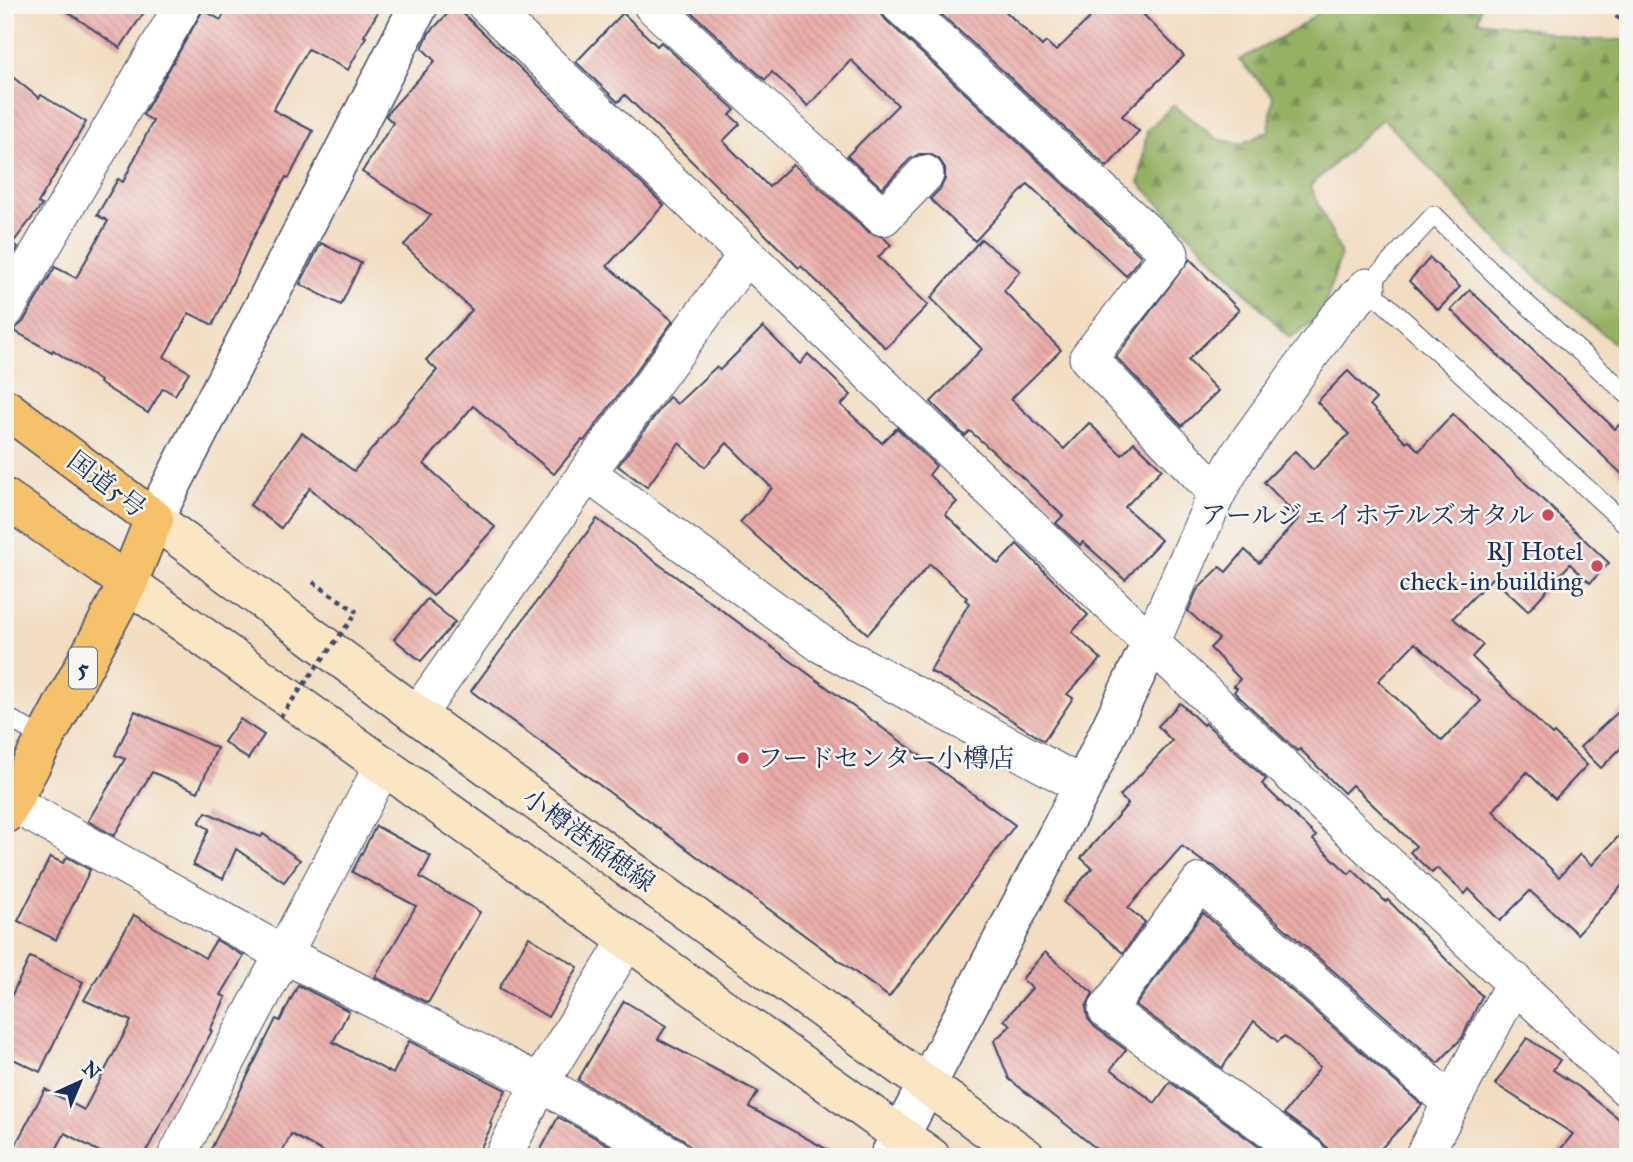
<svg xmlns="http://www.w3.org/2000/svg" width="1633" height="1162" font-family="'IM FELL Great Primer','Noto Serif JP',serif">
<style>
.forest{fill:url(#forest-firs);stroke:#587061;stroke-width:2}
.building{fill:url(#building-back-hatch);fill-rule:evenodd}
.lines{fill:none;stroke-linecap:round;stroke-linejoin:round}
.service-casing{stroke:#3b496d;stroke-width:20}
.minor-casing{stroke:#3b496d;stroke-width:39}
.tertiary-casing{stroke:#3b496d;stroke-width:41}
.secondary-casing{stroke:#3b496d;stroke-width:41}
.trunk-casing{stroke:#3b496d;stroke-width:41}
.path{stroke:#3b496d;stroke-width:4.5;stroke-dasharray:5 5;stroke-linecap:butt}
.service{stroke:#fff;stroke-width:18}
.minor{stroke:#fff;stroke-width:37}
.tertiary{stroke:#fff;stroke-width:38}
.secondary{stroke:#fbe6c4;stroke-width:38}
.trunk{stroke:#f5c16b;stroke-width:38}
.path-bridge{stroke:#3b496d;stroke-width:4.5;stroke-dasharray:5 5;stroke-linecap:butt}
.poi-dot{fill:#d1495b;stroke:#f6f6f2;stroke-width:2.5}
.labels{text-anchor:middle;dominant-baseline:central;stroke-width:5;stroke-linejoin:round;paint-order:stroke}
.shield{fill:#f6f6f2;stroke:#5d6b8a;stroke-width:2}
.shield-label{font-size:24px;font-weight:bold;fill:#1b2f5e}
.street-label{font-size:26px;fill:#1b2f5e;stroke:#f6f6f2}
.poi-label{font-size:26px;fill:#1b2f5e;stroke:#f6f6f2;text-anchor:end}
</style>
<defs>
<pattern id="forest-firs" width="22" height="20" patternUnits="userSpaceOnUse" patternTransform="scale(1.75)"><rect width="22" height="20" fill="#95b164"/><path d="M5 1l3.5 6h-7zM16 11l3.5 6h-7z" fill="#799056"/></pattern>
<pattern id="building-back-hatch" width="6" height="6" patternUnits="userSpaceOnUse" patternTransform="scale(1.75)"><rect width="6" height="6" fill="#e9aba7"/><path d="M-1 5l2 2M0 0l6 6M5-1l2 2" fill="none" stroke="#c79392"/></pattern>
</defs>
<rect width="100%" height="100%" fill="#f6f6f2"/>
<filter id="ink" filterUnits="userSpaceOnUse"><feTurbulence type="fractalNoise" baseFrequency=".0143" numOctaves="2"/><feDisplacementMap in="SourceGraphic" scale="14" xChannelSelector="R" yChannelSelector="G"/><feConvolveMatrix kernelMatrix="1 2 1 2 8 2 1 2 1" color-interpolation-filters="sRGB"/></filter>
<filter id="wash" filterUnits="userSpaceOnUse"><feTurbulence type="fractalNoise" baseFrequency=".00686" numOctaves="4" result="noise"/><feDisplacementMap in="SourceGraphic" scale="28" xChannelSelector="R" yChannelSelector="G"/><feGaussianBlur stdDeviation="1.57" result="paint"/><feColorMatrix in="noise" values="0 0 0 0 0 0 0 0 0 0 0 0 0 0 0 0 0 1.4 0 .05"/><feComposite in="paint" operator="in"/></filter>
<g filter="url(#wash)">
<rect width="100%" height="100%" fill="#f2ddc1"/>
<!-- forest -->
<polygon class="forest" points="1328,5 1481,5 1478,21 1520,26 1578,40 1628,40 1628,350 1611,341 1508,252 1383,118 1310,186 1341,254 1322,315 1290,338 1139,183 1147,131 1173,105 1217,139 1242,144 1269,131 1273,96 1239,60 1295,30"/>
<g id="blocks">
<!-- building -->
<g class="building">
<polygon points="58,5 149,5 120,48"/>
<polygon points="228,5 382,5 364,36 366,37 348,70 308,49 273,110 313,131 289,178 286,177 250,244 213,325 189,313 164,357 189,372 175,395 163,388 148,413 99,383 100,381 53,350 52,352 13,330 23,322 55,267 76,278 108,221 97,215 118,179 123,182 153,121 143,115 203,10 221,20"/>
<polygon points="696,5 880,5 880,12 886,20 1141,256 1126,276 1028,184 975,241 930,199 940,189 945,179 945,168 939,159 930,154 919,154 910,159 882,188 847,156 898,105 851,60 808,106 772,72 765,80 690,11"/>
<polygon points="931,5 999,5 1042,46 1046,42 1056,51 1103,5 1134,5 1184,56 1122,116 1139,131 1107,167"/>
<polygon points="455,6 664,205 607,266 673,321 584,441 582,440 554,474 473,406 424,464 495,527 433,596 310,488 281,528 250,505 302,433 354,471 437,370 426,360 472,310 404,245 431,215 362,172 393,123 386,116 390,110 435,61 422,48 429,33"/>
<polygon points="623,13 657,46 661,42 735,110 730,115 740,124 723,141 769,187 793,164 869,232 883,237 891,245 878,257 928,305 886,348 801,266 799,268 625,95 618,102 576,62"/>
<polygon points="5,71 39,98 41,95 86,122 38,203 42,205 12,244 18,247 5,269"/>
<polygon points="981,239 1020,271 1004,291 1061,350 1011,399 1064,449 1089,423 1122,455 1134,442 1162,469 1125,507 1161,540 1125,580 1083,542 1080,545 1056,523 1063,516 1024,479 970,431 965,436 931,402 982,349 931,298"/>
<polygon points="321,243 361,263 341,305 300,284"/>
<polygon points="1430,258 1460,287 1438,310 1409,281"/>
<polygon points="1190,259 1239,310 1188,360 1218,391 1182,426 1116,357"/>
<polygon points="1470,290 1615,429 1628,416 1628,480 1451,310"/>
<polygon points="763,327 800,364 808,354 851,395 841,405 882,443 897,428 936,466 929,475 957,502 945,514 998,564 1017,544 1088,615 1072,632 1101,659 1067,694 1073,698 1044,741 970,693 930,671 969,603 965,600 967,598 930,564 868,634 740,522 772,488 727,443 705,467 679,443 647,487 618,466 669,397 677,404 716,367 720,370"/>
<path d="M1348,371L1376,399L1370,405L1406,442L1408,440L1419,451L1453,414L1609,563L1590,583L1570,564L1528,611L1492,578L1453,618L1483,645L1472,657L1552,735L1554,733L1587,765L1555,799L1527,772L1493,811L1559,877L1580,854L1592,865L1628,826V879L1577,934L1530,891L1500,921L1469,889L1465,894L1437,868L1432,873L1410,852L1416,846L1352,785L1344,793L1300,749L1298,751L1294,748L1234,692L1237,688L1234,686L1240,679L1210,648L1219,639L1188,611L1197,590L1220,567L1226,572L1245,550L1259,563L1299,518L1264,482L1295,451L1313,470L1349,434L1317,402ZM1415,643L1481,701L1442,741L1378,681Z"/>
<polygon points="597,519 1015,825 889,997 471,691"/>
<polygon points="427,599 455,622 421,661 394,639"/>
<polygon points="1180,703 1203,725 1205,723 1266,779 1262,784 1316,836 1313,840 1349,874 1353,870 1386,902 1388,900 1482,996 1462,1038 1438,1063 1214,866 1202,861 1182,846 1128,908 1145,922 1123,953 1063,902 1092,868 1081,858 1128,804 1120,796 1172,741 1158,726"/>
<polygon points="1628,703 1628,741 1601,768 1580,747"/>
<polygon points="135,711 217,748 198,792 152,772 114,836 88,821 125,759 115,755"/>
<polygon points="240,719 264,735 248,759 224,742"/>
<polygon points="206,812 261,837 263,834 300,860 284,882 236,849 223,879 193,865 209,829 199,823"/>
<polygon points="376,826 431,856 420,877 480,912 428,1003 375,977 416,906 352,872"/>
<polygon points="50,857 63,863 67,857 90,870 56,940 18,921"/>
<polygon points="1203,913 1422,1105 1373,1157 1329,1157 1327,1148 1321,1141 1284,1114 1320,1067 1284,1036 1278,1042 1254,1021 1222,1068 1136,1005"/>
<polygon points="134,915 205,958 216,940 244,956 221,995 226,997 210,1030 212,1031 143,1157 109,1157 65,1133 52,1157 9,1157 45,1089 84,1110 131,1021 84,1000"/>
<polygon points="529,937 578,967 548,1017 499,988"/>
<polygon points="1045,952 1093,993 1086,1007 1088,1019 1095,1027 1126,1050 1111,1069 1155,1103 1170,1082 1262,1149 1256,1157 1107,1157 1009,1079 994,1041 1011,1025 1004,1020 1032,988 1022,979"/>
<polygon points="30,957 83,982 40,1072 5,1055 5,1009"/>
<polygon points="298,985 349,1011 333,1042 393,1074 409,1041 506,1090 490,1123 492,1125 476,1157 333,1157 291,1134 280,1157 207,1157 276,1019 280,1021"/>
<polygon points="624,1001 666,1026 658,1039 758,1092 749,1107 841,1157 704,1157 692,1150 683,1139 578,1080"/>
<polygon points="1527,1038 1560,1060 1553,1070 1579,1087 1628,1126 1628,1157 1554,1157 1573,1134 1495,1084"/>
<polygon points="558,1117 614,1148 609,1157 537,1157"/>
</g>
</g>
</g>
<g filter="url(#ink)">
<use href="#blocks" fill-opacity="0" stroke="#3b496d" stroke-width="2"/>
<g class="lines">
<defs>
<g id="service">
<polyline points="1628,395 1510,289 1434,215 1367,287 1628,526"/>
<polyline points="5,716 45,739"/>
</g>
<g id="minor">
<polyline points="486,5 1151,643 1628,1089"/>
<polyline points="652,5 883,217 925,174"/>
<polyline points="900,5 1170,254 1088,358 1217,493"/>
<polyline points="5,311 183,5"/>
<polyline points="587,473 821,644 1083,786"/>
<polyline points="1151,643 1217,493 1240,453 1334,322 1367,287"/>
<polyline points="417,715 587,473 746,256"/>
<polyline points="11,802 283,954 540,1083 673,1157"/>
<polyline points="176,1157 384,764"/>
<polyline points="503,1157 540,1083 627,941"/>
<polyline points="1308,1157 1107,1010 1200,882 1451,1103"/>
<polyline points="1423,1157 1515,981"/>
</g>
<g id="tertiary">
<polyline points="154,519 419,5"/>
<polyline points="889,1157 1083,786 1151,643"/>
</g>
<g id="secondary">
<polyline points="154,519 417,715 1026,1157"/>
<polyline points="128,583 931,1157"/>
</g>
<g id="trunk">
<polyline points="5,408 154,519 128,583 5,814"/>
<polyline points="5,498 128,583"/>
</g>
</defs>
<!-- service casing -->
<use href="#service" class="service-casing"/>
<!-- minor casing -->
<use href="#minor" class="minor-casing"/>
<!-- tertiary casing -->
<use href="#tertiary" class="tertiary-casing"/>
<!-- secondary casing -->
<use href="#secondary" class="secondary-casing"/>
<!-- trunk casing -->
<use href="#trunk" class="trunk-casing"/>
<!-- path -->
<g class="path">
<polyline points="1599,5 1628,24"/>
<polyline points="313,582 357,612"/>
</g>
<!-- service -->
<use href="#service" class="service"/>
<!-- minor -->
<use href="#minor" class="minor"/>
<!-- tertiary -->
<use href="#tertiary" class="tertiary"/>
<!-- secondary -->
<use href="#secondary" class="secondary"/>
<!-- trunk -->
<use href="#trunk" class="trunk"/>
<!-- path-bridge -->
<polyline class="path-bridge" points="280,717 357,612"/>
</g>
</g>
<!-- markers -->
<g class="poi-dot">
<circle cx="1548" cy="515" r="7"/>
<circle cx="1597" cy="566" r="7"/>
<circle cx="743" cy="758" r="7"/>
</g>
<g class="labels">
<!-- shield labels -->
<rect class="shield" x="69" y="647.5" width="28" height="41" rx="5"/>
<g class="shield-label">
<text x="83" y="668">5</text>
</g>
<!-- street labels -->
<g class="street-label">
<text transform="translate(107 484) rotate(37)">国道5号</text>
<text transform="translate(589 840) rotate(36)">小樽港稲穂線</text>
</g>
<!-- poi labels -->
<g class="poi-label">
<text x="1534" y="515">アールジェイホテルズオタル</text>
<text x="1583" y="551">RJ Hotel<tspan x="1583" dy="30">check-in building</tspan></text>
<text x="757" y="758" text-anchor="start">フードセンター小樽店</text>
</g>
</g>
<!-- margin -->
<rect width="1633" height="1162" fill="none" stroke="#f6f6f2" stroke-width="28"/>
<!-- north arrow -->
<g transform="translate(80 1082) rotate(44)" stroke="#f6f6f2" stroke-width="5" paint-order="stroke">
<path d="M0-5L12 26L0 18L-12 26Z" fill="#1b2f5e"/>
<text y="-10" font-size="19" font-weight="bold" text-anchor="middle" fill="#1b2f5e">N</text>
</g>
</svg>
